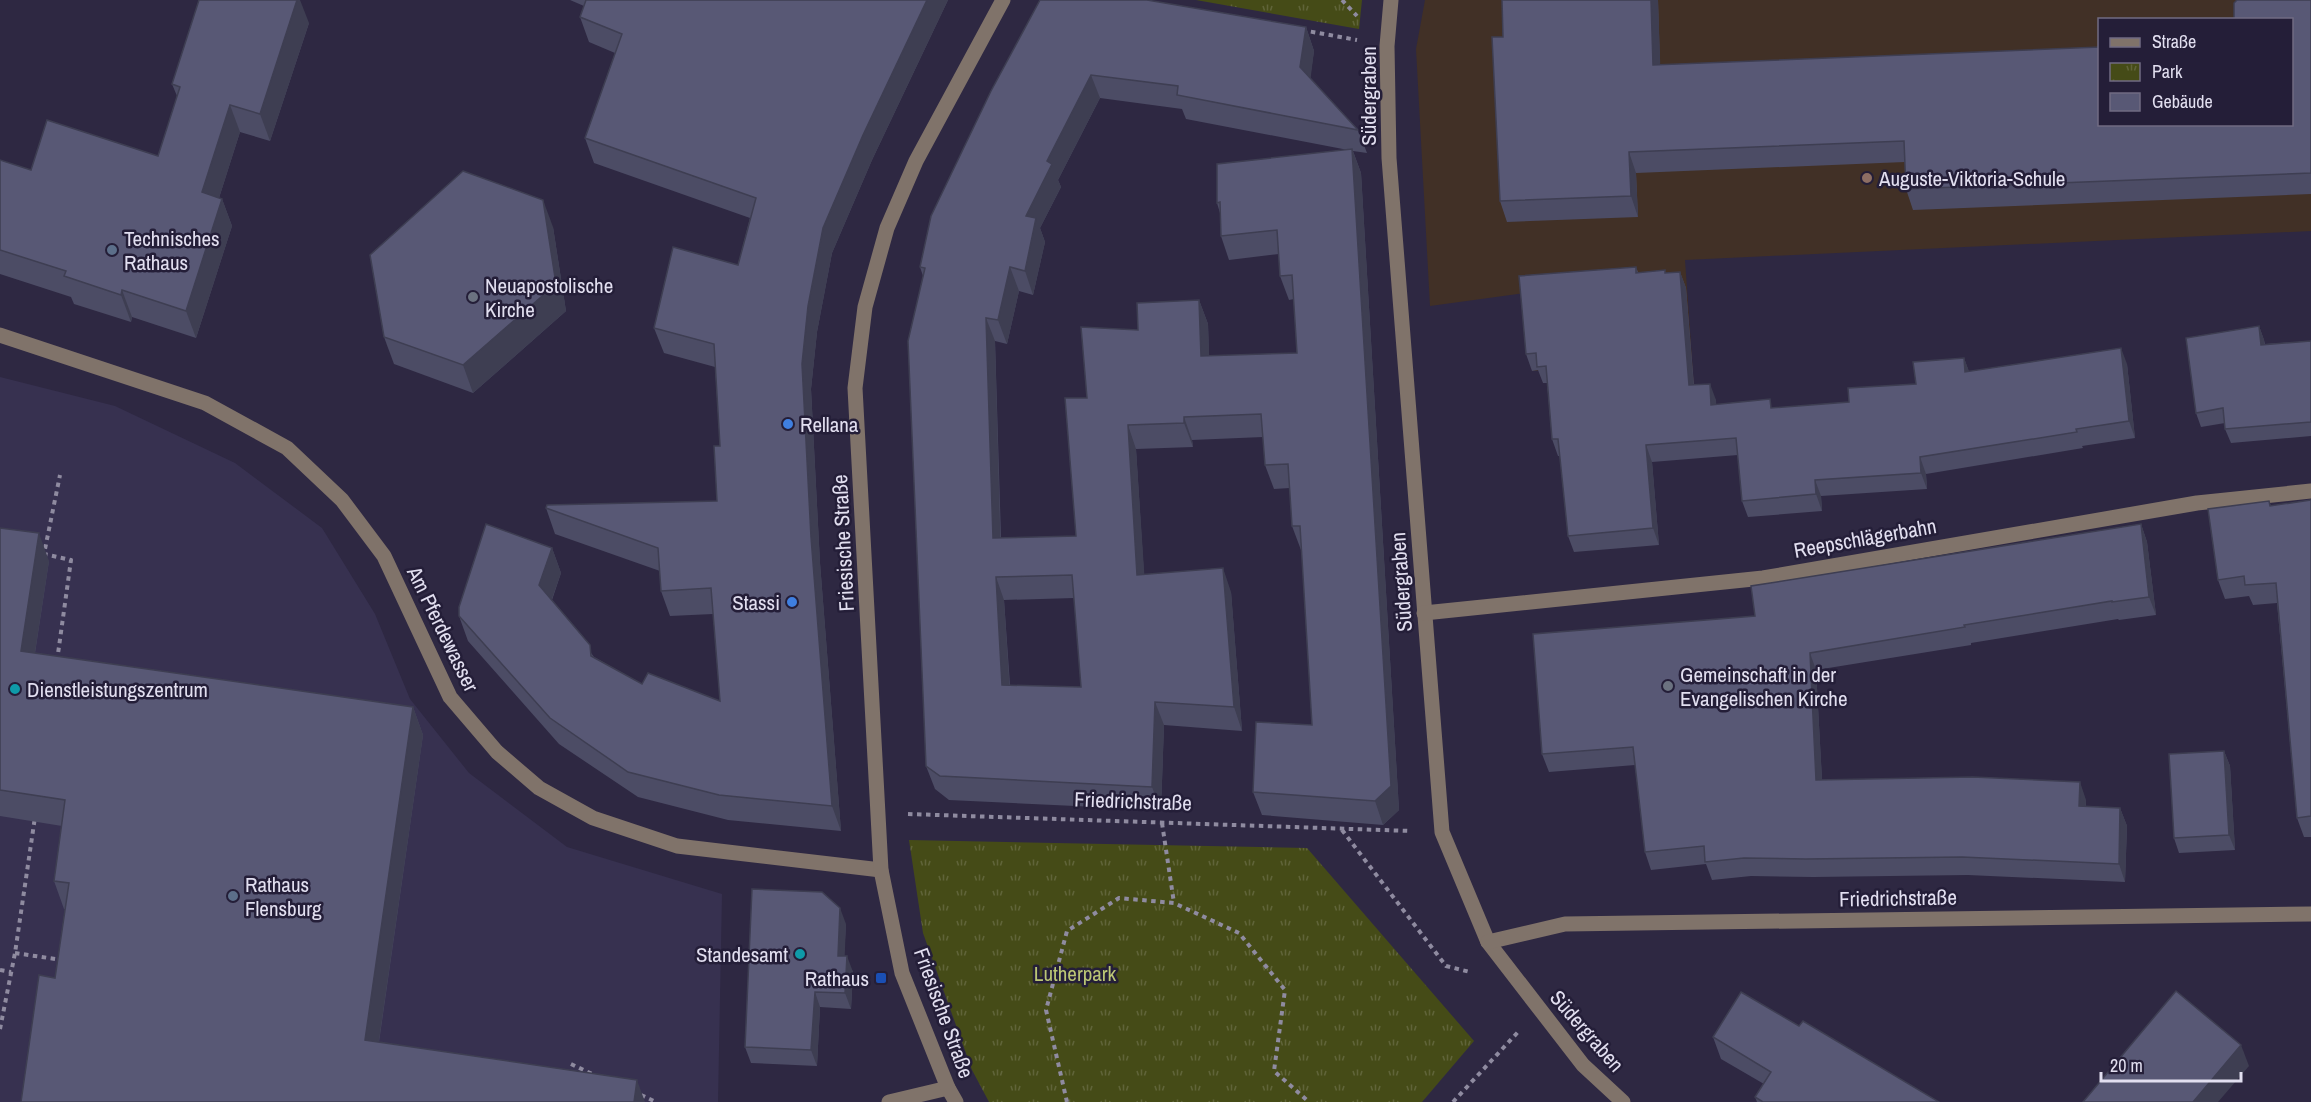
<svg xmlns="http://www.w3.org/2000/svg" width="2311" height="1102" font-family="'Archivo Narrow',sans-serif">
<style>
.built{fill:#373150}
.education{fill:#413026;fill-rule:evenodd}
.park{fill:url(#park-tufts)}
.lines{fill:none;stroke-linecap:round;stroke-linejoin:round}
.path{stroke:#8f8ba0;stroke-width:4;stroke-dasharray:4.5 4.5;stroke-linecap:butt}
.minor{stroke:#80736a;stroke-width:15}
.wall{fill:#4c4c65;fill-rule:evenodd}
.shaded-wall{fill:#3e3e52}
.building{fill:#585875;stroke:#3e3e52;stroke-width:1.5;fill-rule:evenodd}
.education-dot{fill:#8d6e63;stroke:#241e38;stroke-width:2}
.service-dot{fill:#5c6f8a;stroke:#241e38;stroke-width:2}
.worship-dot{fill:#6b7280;stroke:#241e38;stroke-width:2}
.shop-dot{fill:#3f7fe0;stroke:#241e38;stroke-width:2}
.culture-dot{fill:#0f9aa8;stroke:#241e38;stroke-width:2}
.transit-dot{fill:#1a4fb4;stroke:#241e38;stroke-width:2}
.labels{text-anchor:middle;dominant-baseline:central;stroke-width:5;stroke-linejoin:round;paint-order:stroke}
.street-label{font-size:21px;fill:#e2dff0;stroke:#241e38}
.poi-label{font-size:21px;fill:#e2dff0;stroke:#241e38;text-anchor:start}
.park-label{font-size:21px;fill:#bbc675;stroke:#241e38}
</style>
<defs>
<pattern id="park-tufts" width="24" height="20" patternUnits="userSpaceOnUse" patternTransform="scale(1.5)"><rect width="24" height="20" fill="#454b17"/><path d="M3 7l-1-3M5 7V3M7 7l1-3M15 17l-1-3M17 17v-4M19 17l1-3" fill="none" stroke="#606439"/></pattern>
</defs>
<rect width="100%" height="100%" fill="#2e2842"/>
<!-- built -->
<polygon class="built" points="0,377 115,406 235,463 322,528 375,614 410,699 469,773 567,847 722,894 718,1102 0,1102"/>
<!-- education -->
<path class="education" d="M1425,0H2311V231L1685,260L1695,402L1574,380L1543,383L1542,370L1532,371L1525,293L1430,306L1416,49ZM2100,20H2292V124H2100Z"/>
<!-- park -->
<g class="park">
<polygon points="1196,0 1362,0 1359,29"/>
<polygon points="909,840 1307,848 1474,1041 1422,1102 989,1102 972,1070 923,933"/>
</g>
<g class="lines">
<!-- path -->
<g class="path">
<polyline points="1342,0 1357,16"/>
<polyline points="1302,30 1357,40"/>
<polyline points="57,661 71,560 44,554 60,475"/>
<polyline points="908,814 1411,831"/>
<polyline points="1162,823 1174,903"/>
<polyline points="1342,830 1446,966 1470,972"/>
<polyline points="15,953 62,960"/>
<polyline points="0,970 11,972"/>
<polyline points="0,1029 15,953 35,817"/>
<polyline points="571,1064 592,1074"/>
<polyline points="641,1095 656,1102"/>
<polyline points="1067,1102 1046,1010 1067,931 1119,898 1174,903 1239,933 1285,990 1274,1071 1309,1102"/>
<polyline points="1453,1102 1518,1032"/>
</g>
<!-- minor -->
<g class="minor">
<polyline points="1391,0 1387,46 1389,158 1442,832 1488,942 1583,1065 1623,1102"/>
<polyline points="0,335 205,403 287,448 342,500 384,556 450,697 497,752 539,788 593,818 677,846 881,870"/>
<polyline points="1424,613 1763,578 2197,503 2311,491"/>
<polyline points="1488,942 1565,924 2311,914"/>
<polyline points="889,1102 948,1088"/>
<polyline points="956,1102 948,1088 902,973 881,870 855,388 865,307 887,228 916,161 1003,0"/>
</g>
</g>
<!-- wall -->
<g class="wall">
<polygon points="570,0 948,0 872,160 832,253 817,332 811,389 820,563 841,831 728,820 638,797 559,744 468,641 459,616 552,548 561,573 552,600 594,657 642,684 720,701 713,614 670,616 661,591 660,571 555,534 546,508 717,501 720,446 715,367 664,353 654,328 738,265 750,218 594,163 585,138 615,53 589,42 580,17 584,6"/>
<polygon points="1502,0 1658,0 1660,65 2100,124 2311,0 2311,194 1913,210 1906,189 1905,162 1636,173 1638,217 1507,222 1500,201 1503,37"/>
<polygon points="309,23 270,141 240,132 219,198 222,199 232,226 196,338 132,317 131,322 74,304 71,297 0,274 0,160 31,170 158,156 177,96 172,84"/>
<path d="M1306,27L1314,51L1310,78L1358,130L1367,153L1353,151L1361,173L1399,810L1383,825L1262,815L1253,792L1312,725L1302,550H1301L1292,526L1290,488L1274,489L1265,465L1263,437L1192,440L1193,447L1136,449L1144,575L1231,592L1242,731L1164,725L1161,810L949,800L935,789L926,766L923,276L920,267L991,91ZM1100,98L1182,109L1186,119L1348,150L1217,203L1220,213L1221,236L1229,260L1279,254L1280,276L1289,300L1294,299L1297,353L1209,356L1208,324L1199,300L1138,330L1087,398L1076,536L1001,538L995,341L1007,344L1019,291L1033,295L1045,242L1040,228L1061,187L1058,180ZM1074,598L1081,687L1010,685L1004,600Z"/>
<polygon points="553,227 566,311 473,393 394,364 384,337"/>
<polygon points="1636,267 1638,272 1666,273 1680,272 1686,288 1694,385 1716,400 1716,404 1773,408 1849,402 1916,384 1964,358 1969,372 2127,364 2135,438 2082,446 2083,448 1926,474 1927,489 1821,496 1822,511 1748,517 1742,501 1738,455 1652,462 1659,545 1574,552 1568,536 1560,456 1558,456 1552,439 1547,383 1543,383 1538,370 1532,371 1526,354"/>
<polygon points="2259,326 2264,340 2265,344 2311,341 2311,436 2231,443 2225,429 2225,423 2201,427 2196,413"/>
<polygon points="2311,500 2311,837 2304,837 2297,818 2277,603 2253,605 2249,596 2225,599 2218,580 2269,501 2271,506"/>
<polygon points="2141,524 2147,542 2156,615 2119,620 2118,619 1971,643 1971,645 1816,670 1822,780 2086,800 2086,806 2120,808 2127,826 2125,882 1968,875 1813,877 1751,876 1712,880 1706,864 1651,870 1645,852 1635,765 1549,772 1542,754 1755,616"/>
<polygon points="0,528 49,561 35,653 413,707 423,735 379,1042 645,1102 55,978 65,909 64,909 54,881 62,826 0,816"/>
<polygon points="2224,751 2230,766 2235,850 2179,853 2174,838"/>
<polygon points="846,924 844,956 853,972 851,1009 820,1007 817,1066 751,1063 745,1047"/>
<polygon points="1799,1026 1939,1102 1757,1102 1755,1097 1764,1084 1721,1059 1713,1037"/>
</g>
<!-- shaded-wall -->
<g class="shaded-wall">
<polygon points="297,0 300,0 309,23 270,141 260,114"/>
<polygon points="927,0 948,0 872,160 832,253 817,332 811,389 820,563 841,831 832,806 811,537 802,364 808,306 823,228 863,135"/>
<polygon points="1651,0 1658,0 1661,86 1653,65"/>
<polygon points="1306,27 1314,51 1309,91 1300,67"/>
<polygon points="1091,75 1100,98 1058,180 1061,187 1040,228 1045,242 1033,295 1025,271 1026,216 1047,161"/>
<polygon points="230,105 240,132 212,220 202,192"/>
<polygon points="1352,149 1361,173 1399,810 1383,825 1375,801"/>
<polygon points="1629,152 1636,173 1638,217 1631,196"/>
<polygon points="222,199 232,226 196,338 186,311"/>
<polygon points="543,200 553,227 566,311 473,393 463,365"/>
<polygon points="1010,267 1019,291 1007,344 998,320"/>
<polygon points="1680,272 1686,288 1695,402 1689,385"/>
<polygon points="122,290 132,317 131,322 121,295"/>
<polygon points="1199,300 1208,324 1210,379 1201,356"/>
<polygon points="986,318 995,341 1001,562 993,538"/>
<polygon points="2259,326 2264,340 2266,359 2261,345"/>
<polygon points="2121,348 2127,364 2135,438 2129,421"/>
<polygon points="1964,358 1970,374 1965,372"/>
<polygon points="1710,384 1716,400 1717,421 1711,405"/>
<polygon points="1184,417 1192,440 1193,447 1184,423"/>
<polygon points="1128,425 1136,449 1146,599 1137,575"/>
<polygon points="1646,445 1652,462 1659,545 1653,528"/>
<polygon points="1920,457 1926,474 1927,489 1921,473"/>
<polygon points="1815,480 1821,496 1822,511 1816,494"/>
<polygon points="2141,524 2147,542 2156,615 2149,597"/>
<polygon points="39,533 49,561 31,678 21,651"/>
<polygon points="552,548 561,573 548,610 539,585"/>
<polygon points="1223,568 1231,592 1242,731 1234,707"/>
<polygon points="996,577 1004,600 1011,708 1002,685"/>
<polygon points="1810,653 1816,670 1823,798 1816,780"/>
<polygon points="1155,702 1164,725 1161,810 1152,787"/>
<polygon points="413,707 423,735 375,1068 365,1040"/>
<polygon points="2224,751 2230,766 2235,850 2229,835"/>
<polygon points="2080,782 2086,800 2085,824 2079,806"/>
<polygon points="2120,808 2127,826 2125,882 2119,864"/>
<polygon points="840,908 846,924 844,972 838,956"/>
<polygon points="847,956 853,972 851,1009 845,993"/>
<polygon points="815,992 820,1007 817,1066 811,1050"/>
<polygon points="2241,1045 2249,1066 2218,1102 2193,1102"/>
<polygon points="637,1080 645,1102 634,1102"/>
</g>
<!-- building -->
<g class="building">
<polygon points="199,0 297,0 260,114 230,105 202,192 222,199 186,311 122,290 121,295 64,276 66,271 0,250 0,160 31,170 47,120 158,156 180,87 172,84"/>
<polygon points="586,0 927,0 863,135 823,228 808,306 802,364 811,537 832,806 719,795 628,772 550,718 459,616 459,607 486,524 552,548 539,585 590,645 591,656 642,684 648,673 720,701 711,588 661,591 658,548 546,508 547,505 717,501 714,446 720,446 714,344 654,328 673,247 738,265 756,198 585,138 622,34 580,17"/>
<path d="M1040,0H1147L1306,27L1300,67L1358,130L1177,95L1178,86L1091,75L1047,161L1052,164L1026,216L1036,218L1025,271L1010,267L998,320L986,318L993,538L1076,536L1065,398H1087L1081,327L1138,330L1137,303L1199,300L1201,356L1297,353L1292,275L1280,276L1277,230L1221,236L1220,202L1217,203V164L1352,149L1391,786L1375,801L1253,792L1256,722L1312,725L1300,526H1292L1288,464L1265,465L1261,414L1184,417V423L1128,425L1137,575L1223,568L1234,707L1155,702L1152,787L940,776L926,766L908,341L925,268L920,267L931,216L991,91ZM1072,575L1081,687L1002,685L996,577Z"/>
<polygon points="1502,0 1651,0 1653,65 2100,47 2100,124 2292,124 2292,20 2234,20 2234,3 2237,0 2311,0 2311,173 1906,189 1904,141 1629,152 1631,196 1500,201 1492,37 1503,37"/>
<polygon points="463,171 543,200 556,284 463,365 384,337 370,255"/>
<polygon points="1636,267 1636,273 1665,270 1665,273 1680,272 1689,385 1710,384 1711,405 1770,399 1771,408 1849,402 1848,388 1916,384 1913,362 1964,358 1965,372 2121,348 2129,421 2076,429 2077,432 1920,457 1921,473 1815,480 1816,494 1742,501 1736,438 1646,445 1653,528 1568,536 1558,439 1552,439 1546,366 1537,367 1536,353 1526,354 1519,276"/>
<polygon points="2259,326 2261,345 2311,341 2311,422 2225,429 2223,408 2196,413 2186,338"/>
<polygon points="2311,500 2311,816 2297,818 2276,583 2245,585 2244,576 2218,580 2208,509 2269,501 2270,506"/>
<polygon points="2141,524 2149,597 2112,602 2112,601 1964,625 1965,627 1810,653 1816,780 1973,777 2080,782 2079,806 2120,808 2119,864 1962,857 1806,859 1744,858 1705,862 1704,846 1645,852 1633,747 1542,754 1533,634 1755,616 1751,586"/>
<polygon points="0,528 39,533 21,651 413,707 365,1040 637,1080 634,1102 21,1102 39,975 55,978 69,883 54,881 65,800 0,790"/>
<polygon points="2224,751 2229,835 2174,838 2169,754"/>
<polygon points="752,889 822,892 840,908 838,956 847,956 845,993 815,992 811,1050 745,1047"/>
<polygon points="2176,991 2241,1045 2193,1102 2083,1102"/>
<polygon points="1741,992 1799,1026 1803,1021 1939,1102 1763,1102 1755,1097 1771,1072 1713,1037"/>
</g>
<!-- markers -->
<circle class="education-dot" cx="1867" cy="178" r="6"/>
<g class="service-dot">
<circle cx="112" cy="250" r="6"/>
<circle cx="233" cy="896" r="6"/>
</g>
<g class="worship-dot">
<circle cx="473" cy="297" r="6"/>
<circle cx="1668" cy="686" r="6"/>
</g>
<g class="shop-dot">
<circle cx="788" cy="424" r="6"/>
<circle cx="792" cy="602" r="6"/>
</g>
<g class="culture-dot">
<circle cx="15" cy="689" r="6"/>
<circle cx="800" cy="954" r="6"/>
</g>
<rect class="transit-dot" x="875" y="972" width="12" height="12" rx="3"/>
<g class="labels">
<!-- street labels -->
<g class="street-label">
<text transform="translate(1368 96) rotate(-90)">Südergraben</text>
<text transform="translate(1865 538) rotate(-10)">Reepschlägerbahn</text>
<text transform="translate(843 543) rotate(-93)">Friesische Straße</text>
<text transform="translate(1401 582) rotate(-94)">Südergraben</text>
<text transform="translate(443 629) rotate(64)">Am Pferdewasser</text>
<text transform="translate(1133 801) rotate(2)">Friedrichstraße</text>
<text transform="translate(1898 898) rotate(-1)">Friedrichstraße</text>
<text transform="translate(944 1013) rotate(70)">Friesische Straße</text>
<text transform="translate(1587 1031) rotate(49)">Südergraben</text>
</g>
<!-- poi labels -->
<g class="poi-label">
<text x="1879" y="178">Auguste-Viktoria-Schule</text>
<text x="124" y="238">Technisches<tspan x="124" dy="24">Rathaus</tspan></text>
<text x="485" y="285">Neuapostolische<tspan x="485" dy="24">Kirche</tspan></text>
<text x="800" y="424">Rellana</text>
<text x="780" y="602" text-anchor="end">Stassi</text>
<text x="1680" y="674">Gemeinschaft in der<tspan x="1680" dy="24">Evangelischen Kirche</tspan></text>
<text x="27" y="689">Dienstleistungszentrum</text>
<text x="245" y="884">Rathaus<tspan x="245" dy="24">Flensburg</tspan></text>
<text x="788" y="954" text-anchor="end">Standesamt</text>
<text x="869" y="978" text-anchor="end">Rathaus</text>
</g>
<!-- park labels -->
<g class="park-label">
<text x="1075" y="973">Lutherpark</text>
</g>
</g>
<!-- legend -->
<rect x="2098" y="18" width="195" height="108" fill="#241e38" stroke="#706b82" stroke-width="1.5"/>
<rect x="2110" y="38" width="30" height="9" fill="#80736a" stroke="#706b82" stroke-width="1.5"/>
<text x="2152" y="48" font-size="18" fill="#e2dff0">Straße</text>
<rect x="2110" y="63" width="30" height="18" fill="url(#park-tufts)" stroke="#706b82" stroke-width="1.5"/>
<text x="2152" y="78" font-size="18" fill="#e2dff0">Park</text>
<rect x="2110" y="93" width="30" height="18" fill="#585875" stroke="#706b82" stroke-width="1.5"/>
<text x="2152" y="108" font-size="18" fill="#e2dff0">Gebäude</text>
<!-- scale -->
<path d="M2101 1072v9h140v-9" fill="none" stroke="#e2dff0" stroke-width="3"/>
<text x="2110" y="1072" font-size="18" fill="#e2dff0" stroke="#241e38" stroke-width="4.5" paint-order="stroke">20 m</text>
</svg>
